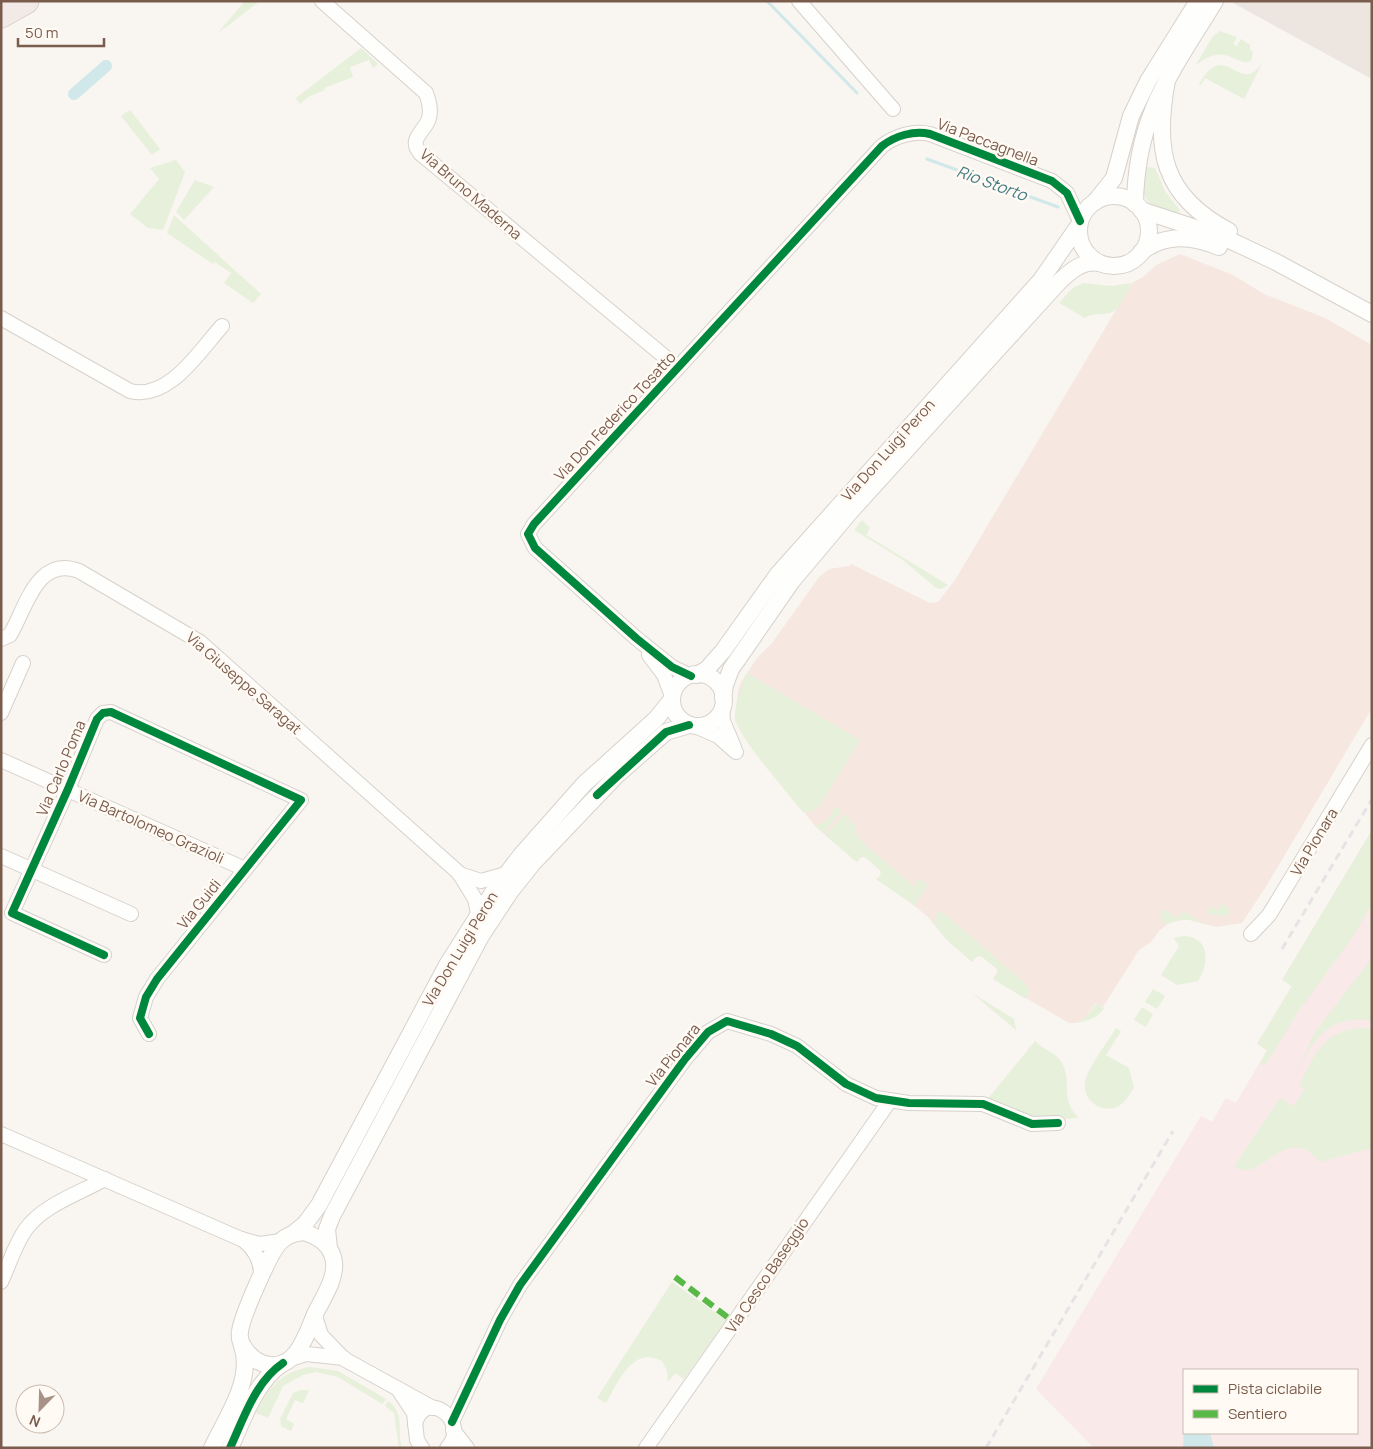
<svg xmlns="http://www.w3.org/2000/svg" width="1373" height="1449" font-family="Manrope,sans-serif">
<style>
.commercial{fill:#f6e8e1}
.industrial{fill:#ede5e0}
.medical{fill:#fae9e9;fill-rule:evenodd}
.green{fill:#e7f0db}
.water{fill:#d0e8ea}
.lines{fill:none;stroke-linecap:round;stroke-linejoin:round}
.stream{stroke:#d0e8ea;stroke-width:3}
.canal{stroke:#d0e8ea;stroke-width:12}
.minor-casing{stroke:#d7d1cb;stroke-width:16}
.tertiary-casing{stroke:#d7d1cb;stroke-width:18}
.motorway-casing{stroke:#dad1cc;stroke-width:27}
.minor{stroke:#fefefd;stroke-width:14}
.tertiary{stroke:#fefefd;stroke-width:16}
.motorway{stroke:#f2eae7;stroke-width:25}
.rail{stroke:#e6e3e7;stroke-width:3;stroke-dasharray:8 5;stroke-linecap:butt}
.quiet{stroke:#58b947;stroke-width:6;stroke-dasharray:12 6;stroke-linecap:butt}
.cycleway-casing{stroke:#fffaf3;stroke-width:11}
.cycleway{stroke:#00873e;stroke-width:8}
.labels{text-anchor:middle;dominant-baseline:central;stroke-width:5;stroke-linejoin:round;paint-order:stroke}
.street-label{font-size:15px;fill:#7a5c4d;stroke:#fffaf3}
.water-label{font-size:16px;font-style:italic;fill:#437c86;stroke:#fffaf3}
</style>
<rect width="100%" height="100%" fill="#f9f5f0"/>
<!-- commercial -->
<polygon class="commercial" points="1180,254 1233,275 1264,294 1325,318 1372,345 1372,708 1267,885 1242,923 1216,927 1186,919 1169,923 1159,931 1151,942 1139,950 1103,1007 1096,1003 1084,1019 1076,1023 1069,1023 993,979 997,973 997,969 981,956 976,957 972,962 946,939 929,918 905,898 876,879 881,875 880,870 865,857 861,857 857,862 815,826 747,739 735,721 738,691 741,682 757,658 772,643 819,577 829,569 849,566 851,564 930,603 938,602 955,580 1132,283 1143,277 1156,265"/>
<!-- industrial -->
<polygon class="industrial" points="1234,1 1372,1 1372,79 1233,3"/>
<!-- medical -->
<path class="medical" d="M1372,830V1448H1094L1036,1389L1201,1116L1212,1122L1226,1098L1236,1103L1267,1050L1257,1044L1292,986L1282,980ZM1184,1370H1357V1433H1184Z"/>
<!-- green -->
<g class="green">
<polygon points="245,1 260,1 217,34"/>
<path d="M1220,31L1237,37L1233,44L1237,46L1241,39L1250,45V50L1253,52L1251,61C1235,68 1228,40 1196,65L1213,36Z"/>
<polygon points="361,48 378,64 373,68 369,60 350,67 353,77 324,88 325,90 308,97 300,104 296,98"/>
<path d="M1263,62L1244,99L1205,78L1201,85L1199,84C1227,36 1238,99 1263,62Z"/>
<polygon points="130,110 160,149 152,155 121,116"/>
<polygon points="176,160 185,172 163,230 148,228 130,214 159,179 150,168"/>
<path d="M1142,166L1155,168L1166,193L1180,210L1178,216C1144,204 1142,203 1142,166Z"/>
<polygon points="195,180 214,187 184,220 176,212"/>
<polygon points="174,215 261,294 253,303 224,283 231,273 215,262 213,264 167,233"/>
<path d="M1083,283L1111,286L1132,283C1127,291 1122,305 1115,310C1108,317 1095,311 1085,318L1059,303L1073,288Z"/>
<polygon points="862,520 870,528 866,535 948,585 941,589 936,588 903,560 854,530"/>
<path d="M747,673L860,740L820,805L812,812H803L801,810C784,788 745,745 736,722C732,713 742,682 747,673Z"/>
<polygon points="836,806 842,811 823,833 815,826 827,820"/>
<polygon points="845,814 854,824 857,837 914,887 919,879 928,884 915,906 876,879 881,875 880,870 865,857 861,857 857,862 825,835"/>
<polygon points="1372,830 1372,904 1352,938 1298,1012 1265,1066 1260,1063 1267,1050 1257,1044 1292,986 1282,980"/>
<polygon points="1222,903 1230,909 1229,915 1218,916 1207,913 1211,906 1218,910"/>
<path d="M1164,909L1178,918L1183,911L1202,922C1189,919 1178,918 1166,925L1159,916Z"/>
<polygon points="940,910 1026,984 1029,991 1026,999 993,979 997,973 997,969 981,956 976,957 972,962 946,939 933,922"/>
<path d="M1183,936C1210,937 1210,962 1198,981L1177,985L1161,975L1179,946L1174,938Z"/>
<path d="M1372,958V1021C1325,1013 1310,1046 1292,1081L1315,1032Z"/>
<polygon points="1153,989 1165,996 1157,1009 1145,1002"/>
<polygon points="972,993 1014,1019 1016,1030"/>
<path d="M1097,1003L1104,1008C1098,1018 1087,1021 1076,1023L1084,1019Z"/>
<polygon points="1142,1007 1153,1014 1146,1027 1134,1020"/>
<path d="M1116,1028L1121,1031L1106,1055L1129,1068L1134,1088C1130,1094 1125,1102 1119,1106C1102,1115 1082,1100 1085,1082C1088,1067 1108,1042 1116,1028Z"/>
<path d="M1361,1028L1372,1029V1148L1320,1162C1285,1119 1261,1187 1234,1166L1280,1098L1294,1106L1304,1089L1299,1086C1314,1056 1322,1031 1361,1028Z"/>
<path d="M1035,1041C1043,1050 1056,1052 1062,1063C1073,1083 1059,1098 1078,1117L1076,1118L1034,1122L986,1101Z"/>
<path d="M672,1282L726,1320L684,1379L675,1373L668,1382L667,1371L662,1361C632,1345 617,1384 606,1403L597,1398Z"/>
<path d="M310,1367L338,1371L386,1399L382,1404L338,1377L316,1372L303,1375L283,1386L268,1418L256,1413C267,1389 282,1371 310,1367Z"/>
<polygon points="301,1390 309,1390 303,1403 295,1400 286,1419 294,1424 291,1431 281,1426 280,1419 293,1393"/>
<path d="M388,1401C405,1413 397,1430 402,1448H399L394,1413L385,1406Z"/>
</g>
<!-- water -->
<polygon class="water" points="1184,1423 1184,1433 1210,1433 1214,1448 1183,1448"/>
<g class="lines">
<!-- stream -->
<g class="stream">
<polyline points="767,1 857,93"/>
<polyline points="927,159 1058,207"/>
</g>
<!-- canal -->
<polyline class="canal" points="74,94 106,66"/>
<defs>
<g id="minor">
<path d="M322,1L426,93C429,101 432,112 428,121C422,133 409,140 420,153L677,367"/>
<polyline points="799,1 893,109"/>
<path d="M1,318L130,391C169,401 200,350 222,326"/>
<path d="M1,639L10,635C26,608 37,555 79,571L200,642L459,873L475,899L478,913"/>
<polyline points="649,655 664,675 672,696"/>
<path d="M691,676L672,667L636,638L535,548L528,534L534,524L882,146C895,136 914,130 930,134L1052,181L1067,193L1080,221"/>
<polyline points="722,707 723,721 734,747"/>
<polyline points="1,713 23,663"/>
<polyline points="695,726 718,736 736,752"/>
<polyline points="1,760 245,869"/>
<polyline points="1,856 131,914"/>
<polyline points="459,874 481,881 506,874"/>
<polyline points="1251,934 1269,915 1372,745"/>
<polyline points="104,955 12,913 68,789 97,719 103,713 111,712 301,800 157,979 146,997 140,1018 149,1034"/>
<polyline points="1,1134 241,1239 260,1244 281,1241"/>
<path d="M242,1239C255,1249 262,1262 261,1278"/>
<path d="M1,1282C9,1265 15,1244 26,1229C43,1205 80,1193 105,1179"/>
<polyline points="315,1316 321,1335 344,1359 433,1408"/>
<polyline points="290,1359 306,1354 344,1358"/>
<polyline points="400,1392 414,1413 417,1440 422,1448"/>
<polyline points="452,1422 500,1320 520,1285 685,1059 708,1032 727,1021 771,1034 797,1046 846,1084 876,1098 909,1103 983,1104 1032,1124 1058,1123"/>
<path d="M415,1424C425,1386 472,1422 447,1448"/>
<polyline points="453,1430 467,1448"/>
<polyline points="646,1448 889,1102"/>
</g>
<g id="tertiary">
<path d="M1167,80C1154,150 1162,196 1229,231"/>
<circle cx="1114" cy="231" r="35"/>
<polyline points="1095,202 1114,178 1131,116 1148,81 1198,1"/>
<path d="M1135,204C1136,116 1171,73 1215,1"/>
<polyline points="1141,210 1223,237 1276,262 1372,314"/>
<path d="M1141,252C1166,233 1192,236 1219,247"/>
<circle cx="698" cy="700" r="26"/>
<polyline points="697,675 707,669 723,651 778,574 1041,280 1079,225"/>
<path d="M723,698L725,685L731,669L792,581L850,512L1057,284C1069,272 1082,260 1099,263"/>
<path d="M304,1232C319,1237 332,1245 334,1262C336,1279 323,1298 316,1312C307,1332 298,1368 270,1365C260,1364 251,1358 245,1349C241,1344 239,1338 240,1332C241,1318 270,1252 280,1242C287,1235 294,1233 304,1232Z"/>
<polyline points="294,1233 305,1224 319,1205 447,965 495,889 522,854 584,784 656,719 672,699"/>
<polyline points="329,1248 327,1229 332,1216 481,936 510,892 533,863 616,776 666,732 689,725"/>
<path d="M212,1448C226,1418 254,1379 242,1346"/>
<path d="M230,1448C244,1418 255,1382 283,1363"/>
</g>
<polyline id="motorway" points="1,15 26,1"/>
</defs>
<!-- minor casing -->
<use href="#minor" class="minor-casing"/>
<!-- tertiary casing -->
<use href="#tertiary" class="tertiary-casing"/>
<!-- motorway casing -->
<use href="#motorway" class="motorway-casing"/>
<!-- minor -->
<use href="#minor" class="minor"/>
<!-- tertiary -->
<use href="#tertiary" class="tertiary"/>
<!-- motorway -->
<use href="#motorway" class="motorway"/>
<!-- rail -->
<g class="rail">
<polyline points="1282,949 1372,799"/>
<polyline points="986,1448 1173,1131"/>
</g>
<!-- quiet -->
<polyline class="quiet" points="675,1277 735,1323"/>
<defs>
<g id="cycleway">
<path d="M691,676L672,667L636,638L535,548L528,534L534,524L882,146C895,136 914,130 930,134L1052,181L1067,193L1080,221"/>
<polyline points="597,795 666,732 689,725"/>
<polyline points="104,955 12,913 68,789 97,719 103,713 111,712 301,800 157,979 146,997 140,1018 149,1034"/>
<polyline points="452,1422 500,1320 520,1285 685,1059 708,1032 727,1021 771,1034 797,1046 846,1084 876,1098 909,1103 983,1104 1032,1124 1058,1123"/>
<path d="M230,1448C244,1418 255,1382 283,1363"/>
</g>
</defs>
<!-- cycleway casing -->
<use href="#cycleway" class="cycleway-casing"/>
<!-- cycleway -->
<use href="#cycleway" class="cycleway"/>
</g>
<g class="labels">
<!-- street labels -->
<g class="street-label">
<text transform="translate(988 142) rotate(21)">Via Paccagnella</text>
<text transform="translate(471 194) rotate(41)">Via Bruno Maderna</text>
<text transform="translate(615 416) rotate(-47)">Via Don Federico Tosatto</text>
<text transform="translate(888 450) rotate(-48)">Via Don Luigi Peron</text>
<text transform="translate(244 683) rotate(41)">Via Giuseppe Saragat</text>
<text transform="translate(61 768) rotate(-67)">Via Carlo Poma</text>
<text transform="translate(151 827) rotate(24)">Via Bartolomeo Grazioli</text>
<text transform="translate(1314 842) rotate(-59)">Via Pionara</text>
<text transform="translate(199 904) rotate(-51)">Via Guidi</text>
<text transform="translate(460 949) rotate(-59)">Via Don Luigi Peron</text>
<text transform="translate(673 1055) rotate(-51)">Via Pionara</text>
<text transform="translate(767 1275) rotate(-56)">Via Cesco Baseggio</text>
</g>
<!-- water labels -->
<g class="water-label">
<text transform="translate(992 183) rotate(20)">Rio Storto</text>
</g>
</g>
<!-- border -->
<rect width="1373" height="1449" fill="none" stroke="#7a5c4d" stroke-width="5"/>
<!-- legend -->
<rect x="1183" y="1369" width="175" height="65" fill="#fffaf3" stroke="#cabbb1"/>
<rect x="1193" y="1385" width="25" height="8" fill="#00873e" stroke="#cabbb1"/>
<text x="1228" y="1394" font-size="15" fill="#7a5c4d">Pista ciclabile</text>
<rect x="1193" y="1410" width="25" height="8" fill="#58b947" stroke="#cabbb1"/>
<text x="1228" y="1419" font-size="15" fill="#7a5c4d">Sentiero</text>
<!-- north arrow -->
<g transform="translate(40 1409) rotate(203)"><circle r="24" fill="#fffaf3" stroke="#cabbb1"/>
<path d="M0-4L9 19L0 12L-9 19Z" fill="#a69286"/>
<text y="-8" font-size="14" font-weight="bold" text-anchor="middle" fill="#7a5c4d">N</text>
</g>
<!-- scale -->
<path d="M18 38v8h86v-8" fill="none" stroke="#7a5c4d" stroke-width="2.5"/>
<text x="25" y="38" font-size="15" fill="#7a5c4d" stroke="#fffaf3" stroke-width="4" paint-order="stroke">50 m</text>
</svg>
